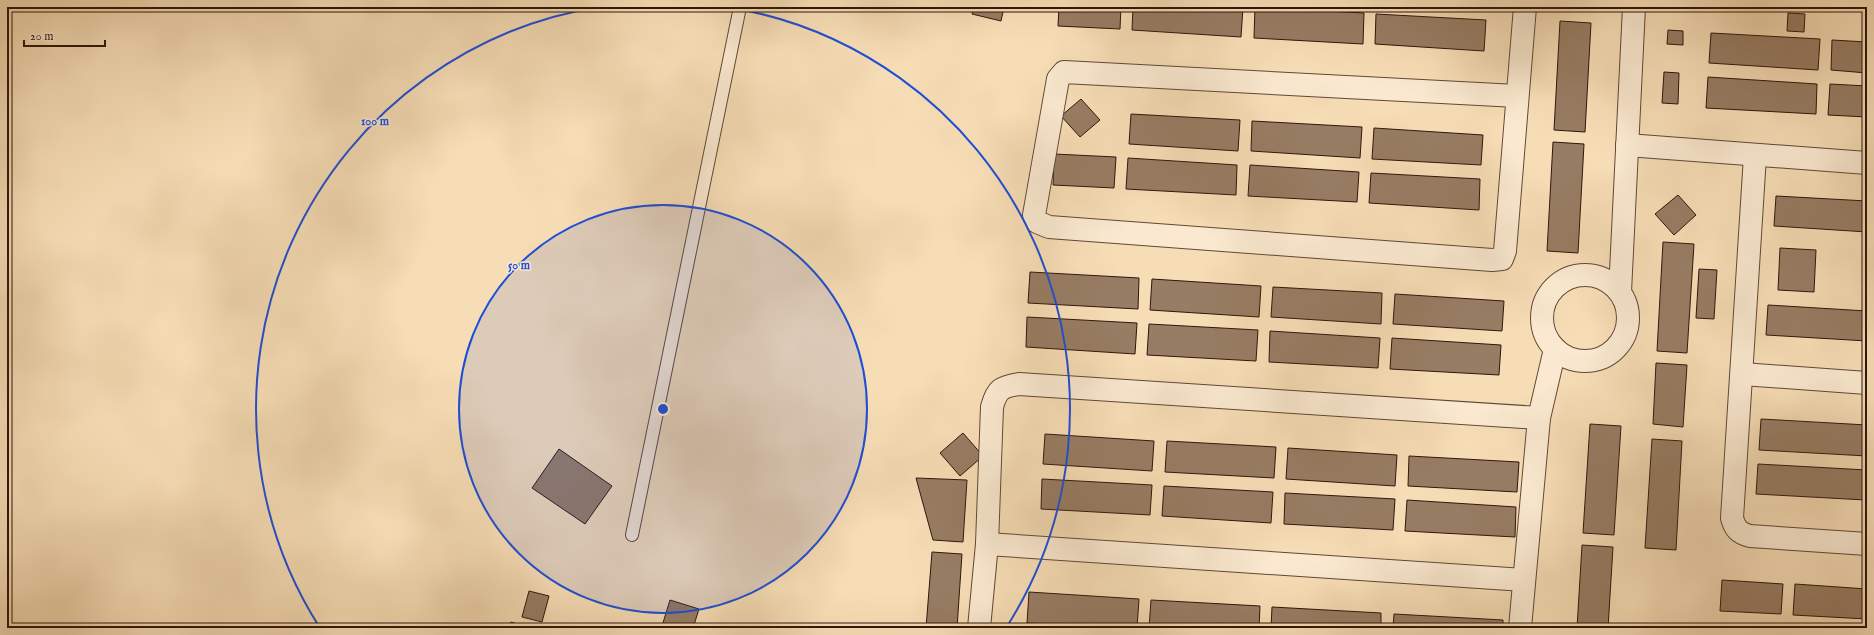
<svg xmlns="http://www.w3.org/2000/svg" width="1874" height="635" font-family="'IM FELL English',serif">
<style>
.building{fill:#977d64;stroke:#2e160b}
.lines{fill:none;stroke-linecap:round;stroke-linejoin:round}
.lane-casing{stroke:#604836;stroke-width:14}
.street-casing{stroke:#604836;stroke-width:24}
.lane{stroke:#fae9d0;stroke-width:12}
.street{stroke:#fae9d0;stroke-width:22}
.ring{fill:none;stroke:#1d4ed8;stroke-width:2}
.centre{fill:#1d4ed8;stroke:#fae9d0;stroke-width:2}
.ring-label{font-size:12px;text-anchor:middle;font-weight:bold;fill:#1d4ed8;stroke:#fae9d0;stroke-width:3;stroke-linejoin:round;paint-order:stroke}
</style>
<rect width="100%" height="100%" fill="#f7ddb6"/>
<filter id="stains"><feTurbulence type="fractalNoise" baseFrequency=".005" numOctaves="4"/><feColorMatrix values="0 0 0 0 .2 0 0 0 0 .09 0 0 0 0 .02 0 0 0 .5 -.17"/></filter>
<radialGradient id="worn" r=".72"><stop offset=".6" stop-color="#630" stop-opacity="0"/><stop offset="1" stop-color="#630" stop-opacity=".3"/></radialGradient>
<!-- building -->
<g class="building">
<polygon points="974,7 1004,7 1001,21 972,14"/>
<polygon points="1059,7 1121,7 1120,29 1058,26"/>
<polygon points="1133,7 1243,7 1241,37 1132,30"/>
<polygon points="1255,7 1364,13 1363,44 1254,38"/>
<polygon points="1788,13 1805,14 1804,32 1787,31"/>
<polygon points="1376,14 1486,20 1484,51 1375,44"/>
<polygon points="1560,21 1591,23 1585,132 1554,130"/>
<polygon points="1668,30 1683,31 1683,45 1667,44"/>
<polygon points="1711,33 1820,39 1818,70 1709,63"/>
<polygon points="1832,40 1867,42 1867,73 1831,70"/>
<polygon points="1664,72 1679,73 1678,104 1662,103"/>
<polygon points="1708,77 1817,84 1816,114 1706,108"/>
<polygon points="1830,84 1867,86 1867,117 1828,115"/>
<polygon points="1081,99 1100,120 1080,137 1061,116"/>
<polygon points="1131,114 1240,120 1238,151 1129,144"/>
<polygon points="1252,121 1362,127 1360,158 1251,151"/>
<polygon points="1374,128 1483,135 1481,165 1372,159"/>
<polygon points="1553,142 1584,144 1578,253 1547,251"/>
<polygon points="1054,154 1116,157 1114,188 1053,185"/>
<polygon points="1128,158 1237,165 1236,195 1126,189"/>
<polygon points="1250,165 1359,172 1357,202 1248,196"/>
<polygon points="1371,173 1480,179 1479,210 1369,203"/>
<polygon points="1678,195 1696,215 1674,235 1655,214"/>
<polygon points="1776,196 1867,201 1867,232 1774,226"/>
<polygon points="1663,242 1694,244 1687,353 1657,351"/>
<polygon points="1780,248 1816,250 1814,292 1778,290"/>
<polygon points="1699,269 1717,270 1714,319 1696,318"/>
<polygon points="1030,272 1139,278 1138,309 1028,303"/>
<polygon points="1152,279 1261,286 1259,317 1150,310"/>
<polygon points="1273,287 1382,293 1381,324 1271,317"/>
<polygon points="1395,294 1504,301 1502,331 1393,324"/>
<polygon points="1768,305 1867,311 1867,341 1766,335"/>
<polygon points="1027,317 1137,323 1135,354 1026,347"/>
<polygon points="1149,324 1258,330 1256,361 1147,355"/>
<polygon points="1270,331 1380,338 1378,368 1269,362"/>
<polygon points="1392,338 1501,345 1499,375 1390,369"/>
<polygon points="1656,363 1687,365 1683,427 1653,424"/>
<polygon points="1761,419 1867,425 1867,456 1759,450"/>
<polygon points="1590,424 1621,426 1614,535 1583,533"/>
<polygon points="963,433 983,456 960,476 940,453"/>
<polygon points="1045,434 1154,441 1152,471 1043,464"/>
<polygon points="1652,439 1682,441 1676,550 1645,548"/>
<polygon points="1167,441 1276,447 1274,478 1165,472"/>
<polygon points="1288,448 1397,455 1395,486 1286,479"/>
<polygon points="559,449 612,486 585,524 532,488"/>
<polygon points="1409,456 1519,462 1517,492 1408,486"/>
<polygon points="1758,464 1867,470 1865,500 1756,494"/>
<polygon points="916,478 967,480 963,542 933,540"/>
<polygon points="1042,479 1152,485 1150,515 1041,509"/>
<polygon points="1164,486 1273,492 1271,523 1162,516"/>
<polygon points="1285,493 1395,499 1393,530 1284,524"/>
<polygon points="1407,500 1516,507 1515,537 1405,531"/>
<polygon points="1582,545 1613,547 1608,628 1577,628"/>
<polygon points="932,552 962,554 957,628 926,628"/>
<polygon points="1722,580 1783,584 1781,614 1720,611"/>
<polygon points="1795,584 1867,589 1867,619 1793,615"/>
<polygon points="529,591 549,596 542,622 522,617"/>
<polygon points="1029,592 1139,599 1137,628 1027,623"/>
<polygon points="670,600 699,609 693,628 668,628 662,626"/>
<polygon points="1151,600 1260,606 1259,628 1149,628"/>
<polygon points="1272,607 1381,613 1381,628 1271,628"/>
<polygon points="1394,614 1503,620 1503,628 1393,628"/>
<polygon points="511,622 530,628 509,628"/>
</g>
<g class="lines">
<defs>
<polyline id="lane" points="632,535 740,7"/>
<g id="street">
<polyline points="1517,96 1064,72 1058,79 1034,215 1037,222 1049,227 1492,260 1502,259 1505,251 1525,7"/>
<polyline points="1627,145 1867,163"/>
<path d="M1755,156L1732,518C1735,529 1739,533 1750,536L1867,544"/>
<circle cx="1585" cy="318" r="43"/>
<polyline points="1620,292 1634,7"/>
<polyline points="1742,374 1867,383"/>
<polyline points="987,544 1524,580"/>
<path d="M979,628L987,544L992,407C997,389 1001,387 1019,384L1539,418"/>
<polyline points="1520,628 1539,418 1555,349"/>
</g>
</defs>
<!-- lane casing -->
<use href="#lane" class="lane-casing"/>
<!-- street casing -->
<use href="#street" class="street-casing"/>
<!-- lane -->
<use href="#lane" class="lane"/>
<!-- street -->
<use href="#street" class="street"/>
</g>
<!-- distance rings -->
<circle cx="663" cy="409" r="204" fill="#1d4ed8" fill-opacity=".12"/>
<g class="ring">
<circle cx="663" cy="409" r="204"/>
<path d="M320 628A407 407 0 0 1 599 7M727 7A407 407 0 0 1 1006 628"/>
</g>
<circle cx="663" cy="409" r="6" class="centre"/>
<g class="ring-label">
<text x="375" y="125">100 m</text>
<text x="519" y="269">50 m</text>
</g>
<!-- margin -->
<rect width="1874" height="635" fill="none" stroke="#f7ddb6" stroke-width="24"/>
<rect x="8" y="8" width="1858" height="619" fill="none" stroke="#2e160b" stroke-width="2"/>
<rect x="12" y="12" width="1850" height="611" fill="none" stroke="#2e160b"/>
<!-- scale -->
<path d="M24 40v6h81v-6" fill="none" stroke="#2e160b" stroke-width="2"/>
<text x="30" y="40" font-size="12" fill="#2e160b" stroke="#fae9d0" stroke-width="3" paint-order="stroke">20 m</text>
<rect width="100%" height="100%" filter="url(#stains)"/>
<rect width="100%" height="100%" fill="url(#worn)"/>
</svg>
